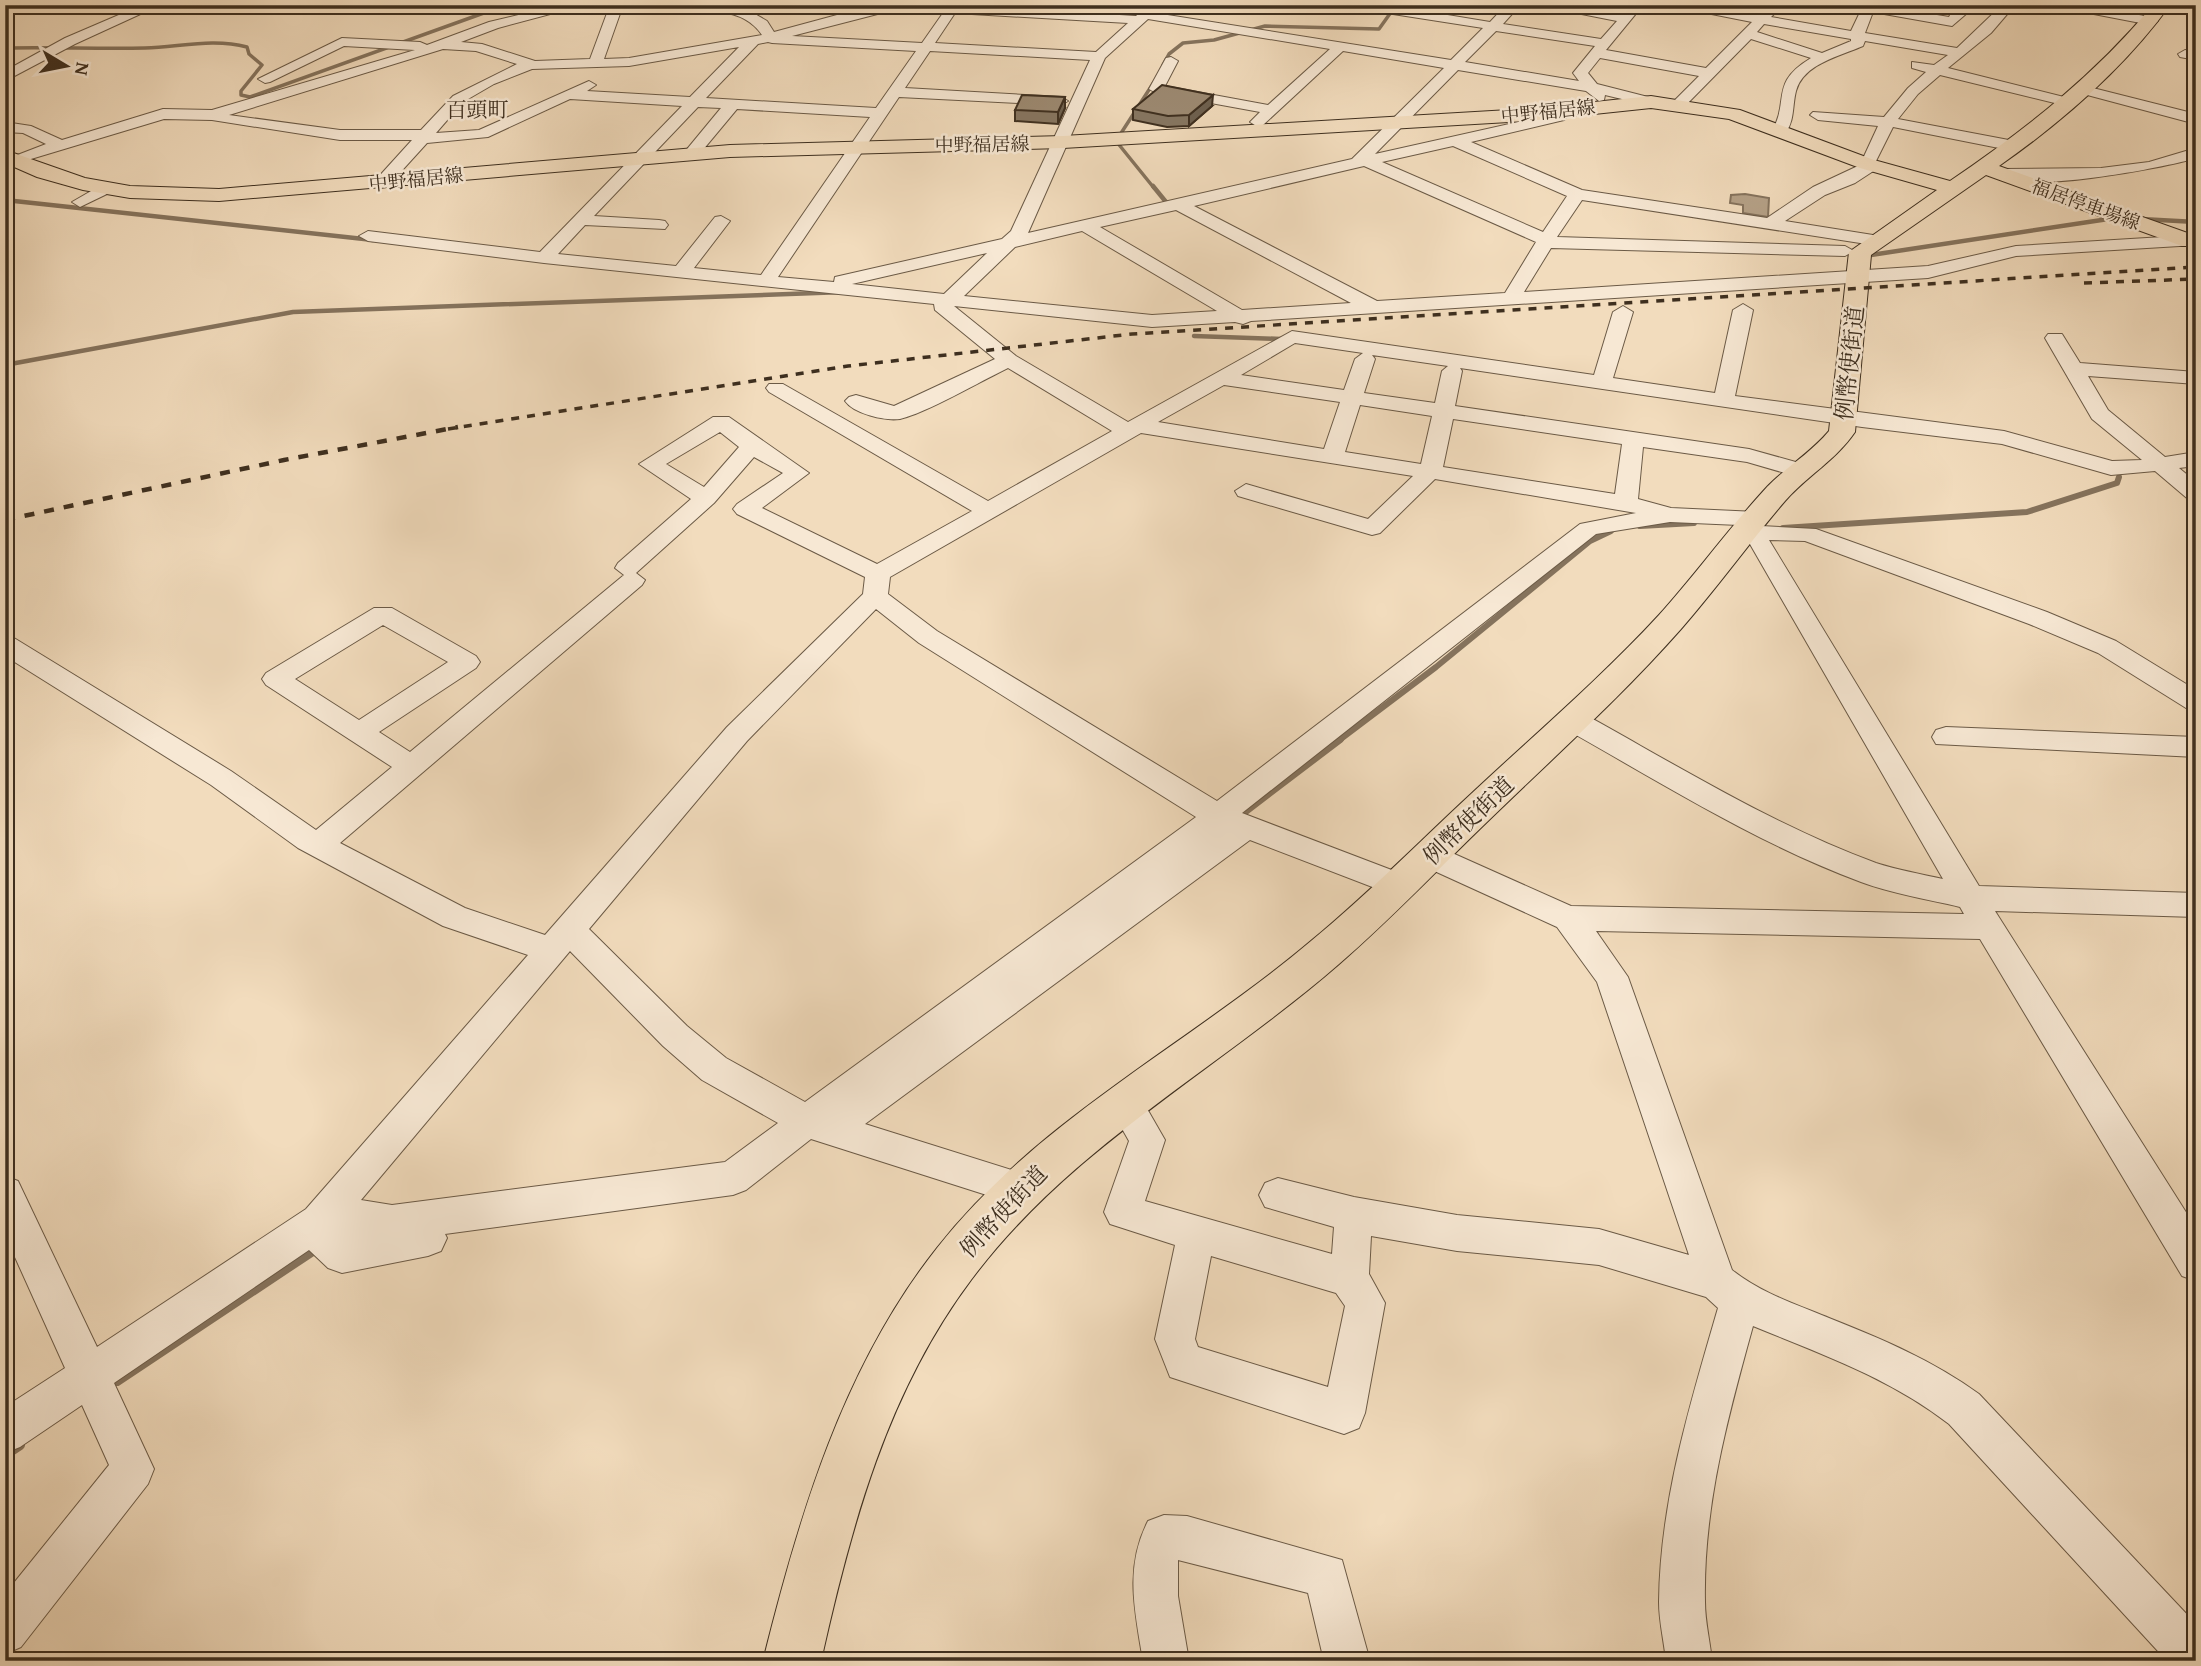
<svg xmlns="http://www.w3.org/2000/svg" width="2201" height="1666" font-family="'Gentium Book Plus','Noto Serif JP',serif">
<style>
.water{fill:#b5a187;stroke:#85735d;stroke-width:2}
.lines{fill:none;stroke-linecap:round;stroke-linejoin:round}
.stream-far4{stroke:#85735d;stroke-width:3.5}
.stream-far3{stroke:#85735d;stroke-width:4.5}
.stream-far2{stroke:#85735d;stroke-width:6}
.stream-far1{stroke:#85735d;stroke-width:8}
.stream{stroke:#85735d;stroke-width:10}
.minor-casing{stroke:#6b5a46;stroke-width:2}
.major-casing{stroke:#3e2f1f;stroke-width:2}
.minor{fill:#f7e8d4;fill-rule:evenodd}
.major{fill:#f2dcbd;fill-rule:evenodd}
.rail-far1{stroke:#3e2f1f;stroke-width:3.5;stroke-dasharray:8 8;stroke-linecap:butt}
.rail{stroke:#3e2f1f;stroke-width:4.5;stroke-dasharray:10 10;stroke-linecap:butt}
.wall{fill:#867661;stroke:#3e2f1f;stroke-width:2}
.shaded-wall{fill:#6d604f;stroke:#3e2f1f;stroke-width:2}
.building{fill:#9c8971;stroke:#3e2f1f;stroke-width:2}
.labels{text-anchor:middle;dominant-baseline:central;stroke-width:5;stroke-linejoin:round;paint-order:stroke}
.far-street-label{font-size:19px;fill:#3e2f1f;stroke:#f7e8d4}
.far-quarter-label{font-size:21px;fill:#3e2f1f;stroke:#f7e8d4}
.street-label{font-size:23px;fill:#3e2f1f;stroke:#f7e8d4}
</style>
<rect width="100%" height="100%" fill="#f2dcbd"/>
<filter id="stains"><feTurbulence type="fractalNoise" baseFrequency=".00286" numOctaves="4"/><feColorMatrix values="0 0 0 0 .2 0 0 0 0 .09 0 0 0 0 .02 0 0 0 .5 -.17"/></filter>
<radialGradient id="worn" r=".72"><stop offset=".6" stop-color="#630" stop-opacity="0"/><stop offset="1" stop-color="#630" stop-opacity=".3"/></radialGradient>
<!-- water -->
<polygon class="water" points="1745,194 1769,198 1768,217 1743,213 1743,205 1730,203 1731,195"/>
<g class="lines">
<!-- stream-far4 -->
<g class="stream-far4">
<path d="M5,48C52,47 99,49 145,48C180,47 213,38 247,47L249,54L262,65L241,91V95L250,97L506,5"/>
<polyline points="1163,65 1169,54 1183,43 1214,40 1265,26 1379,29 1394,8 1391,5"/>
<polyline points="1154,82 1116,141 1154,188"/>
</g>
<!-- stream-far3 -->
<g class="stream-far3">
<polyline points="1153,186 1166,202 1172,203"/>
<polyline points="5,200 373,240"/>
<polyline points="2141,219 2196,222"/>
<polyline points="1871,255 2115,218"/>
<polyline points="1194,336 1281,339"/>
<polyline points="5,365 293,312 844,292"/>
</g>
<!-- stream-far2 -->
<g class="stream-far2">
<polyline points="1640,526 1694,523"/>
<polyline points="1783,528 2027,512 2117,483 2119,477"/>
<polyline points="1338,741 1436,667 1590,541 1611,531"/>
</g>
<!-- stream-far1 -->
<polyline class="stream-far1" points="1235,819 1340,739"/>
<!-- stream -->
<g class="stream">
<polyline points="117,1381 317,1248"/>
<polyline points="5,1455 20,1445"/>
</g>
<defs>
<g id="minor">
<polygon points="142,5 160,5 75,44 5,81 5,71 65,38"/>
<path d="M560,5H584L498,28L461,42L482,44L535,61L590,59L610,5L622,8L604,59L629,58L762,35C739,0 684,12 647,14L642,13L641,5H755L748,10L767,21L774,32L874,5H952L1136,16L1148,5H1162L1155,13L1451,60L1483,28L1393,14L1304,9L1298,5L1393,6L1490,22L1506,5H1520L1503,24L1601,39L1617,21L1536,5H1569L1623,14L1630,5H1643L1606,50L1706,68L1752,22L1666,5H1697L1758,15L1771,6L1778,10L1771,17L1851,31L1861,10L1847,5H1877L1949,17L1955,5H1967L1966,14L1952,26L1873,12L1865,33L1957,48L2002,5H2015L1991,33L1948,68L2072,99L2074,102L2067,106L1940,75L1918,94L1898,119L2014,141L2022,146L2014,151L1893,127L1876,161L1880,165L1878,168L1855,183L1825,195L1785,221L1873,235L1882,240L1879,244L1873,245L1582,200L1557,237L1845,246L1854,251L1845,256L1551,248L1524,292L1928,266L2016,246L2196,235V245L2016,256L1928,278L1251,321L1243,324L1235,322L1152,327L954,306L1016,356L1128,422L1292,331L1594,375L1613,312L1623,306L1633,312L1613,378L1715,393L1733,310L1743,304L1753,310L1735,396L2004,431L2112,461L2142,460L2092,419L2045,338L2048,334H2062L2080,363L2196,372V384L2088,376L2108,410L2165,457L2196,452V466L2179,468L2196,482V501L2188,499L2155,471L2111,475L2002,444L1862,427L1460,368L1462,371L1455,406L1749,449L1810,466L1813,471L1802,478L1747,462L1643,447L1638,499L1671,508L1757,512L1765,514L1769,519L1761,526L1816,529L2047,612L2116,641L2196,690V711L2186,708L2098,653L2029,624L1805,541L1769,540L1979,886L2196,893V917L1995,911L2196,1228V1281L2182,1276L1980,939L1596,931L1628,977L1732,1270C1761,1293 1795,1304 1829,1318C1882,1339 1932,1360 1979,1394L2196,1624V1661H2167L1949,1424C1890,1378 1821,1354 1753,1326C1728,1416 1703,1507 1705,1602C1705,1622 1710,1641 1712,1661H1666C1664,1641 1659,1622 1659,1602C1660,1501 1690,1404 1718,1308L1706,1297L1599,1265L1457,1251L1371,1236L1369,1274L1385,1303L1365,1413L1359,1428L1344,1434L1170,1377L1155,1339L1175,1245L1110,1224L1104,1212L1129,1141L1108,1104L1114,1093L1126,1088L1138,1093L1165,1140L1145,1201L1332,1254L1334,1227L1265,1207L1259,1195L1265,1183L1278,1178L1354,1197L1457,1215L1599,1229L1689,1255L1597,982L1557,927L1419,864L1415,856L1419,848L1430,845L1441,848L1571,906L1964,914L1960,907C1927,899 1893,894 1861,882C1756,843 1660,782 1562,727L1558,720L1562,713L1572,711L1582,713C1678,766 1773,825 1876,863C1897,870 1921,874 1943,879L1739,525L1670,522L1596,534L1242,813L1410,877L1414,885L1410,893L1399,897L1388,893L1250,840L865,1124L1031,1176L1036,1188L1031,1200L1018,1205L811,1139L746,1190L733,1195L445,1234L447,1238L441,1251L428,1256L342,1273L328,1268L309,1250L114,1383L154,1469L148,1484L21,1647L5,1654V1594L109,1465L82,1405L20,1447L5,1453V1407L65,1368L5,1235V1176L18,1181L97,1347L306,1209L528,955L443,926L298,848L211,785L5,656V636L14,638L231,771L316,830L392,767L266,685L262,679L266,673L374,608H392L476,656L480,662L476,668L379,732L410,752L624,575L615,568L618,563L691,499L639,464L713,417H729L809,473L762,508L877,564L972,511L769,392L766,388L769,384H783L988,501L1112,431L1008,368C981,381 926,413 900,419C885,421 854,414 845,401L849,397L856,395L894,406L995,359L935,310L934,304L544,263L368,241L359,236L368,231L540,252L682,106L570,99L488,137L427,143L387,187L381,188L373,183L412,140H340L212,120L164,119L21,162L15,164L7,159L46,144L23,133L5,132V122L31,126L62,140L163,109L212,110L415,50L344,46L270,82L265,83L258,79L342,38L420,42L427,45L489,22ZM893,10L943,13L922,43L792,36ZM955,13L1128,23L1096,52L935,43ZM1148,19L1330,49L1268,105L1165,86L1178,61L1171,57L1166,58L1149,89L1156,93L1260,112L1250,122L1258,127L1263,125L1343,51L1444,68L1352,159L1028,233L1105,58ZM1764,24L1851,39V41L1822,53L1757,32ZM1496,31L1595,46L1573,73L1579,81L1465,62ZM1751,39L1811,58C1769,83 1790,100 1772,131L1780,136L1785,134C1795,120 1792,107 1796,91C1803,64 1840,56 1863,46L1865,41L1948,55L1934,65L1912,62V68L1926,72L1908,88L1884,117L1813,112L1810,115L1818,120L1878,126L1860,165L1813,187L1767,218L1582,190L1471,142L1564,120L1571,112L1563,107L1554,114L1375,154L1458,70L1586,91L1599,101L1604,100L1605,95L1651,106L1656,105V99L1597,84L1588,73L1600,58L1699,76L1670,105L1678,110L1683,108ZM768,42L772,43L916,51L876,108L706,98L758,44ZM739,47L690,97L587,91L596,85L589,81L479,130L436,133L463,102L494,84L532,69L629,66ZM443,49L476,51L517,64L453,96L421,130H340L229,115ZM930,51L1090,60L1011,231L1002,239L835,277L834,282L778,277L899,97L1061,105L1068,101L1061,97L905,88ZM698,107L721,108L683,154L691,159L697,157L737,109L870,117L761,275L694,268L730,221L721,216L715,217L676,266L558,254L585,225L665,229L668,225L665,221L659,220L594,216ZM1453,146L1567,196L1543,232L1382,162ZM1364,166L1536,242L1505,293L1377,301L1194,206ZM1176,210L1351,303L1242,310L1100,227ZM1082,231L1217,311L1152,315L964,296L1015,247ZM987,253L944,294L852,284ZM1295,343L1363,353L1355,359L1344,390L1241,375ZM1372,355L1448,366L1442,371L1435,403L1364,393L1375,359ZM1224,385L1340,402L1324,449L1158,422ZM1360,405L1432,416L1421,464L1345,452ZM1453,419L1622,444L1615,494L1443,467ZM720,432L739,447L704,487L666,464ZM1141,433L1413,476L1368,519L1246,484L1235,491L1238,496L1372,535L1380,533L1435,479L1636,513L1580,524L1217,801L937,631L888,594L890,577ZM754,457L783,473L737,504L733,509L737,514L865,577L863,594L727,727L545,935L465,908L340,843L642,585L645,580L636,573L714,503ZM876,609L919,643L1196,817L805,1102L726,1058L687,1026L589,929L747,741ZM383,625L448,662L359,720L295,679ZM570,951L663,1046L702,1080L778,1123L725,1162L392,1205L361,1200ZM1211,1256L1336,1293L1345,1306L1328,1387L1198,1347L1195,1339Z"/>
<polygon points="2047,5 2079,5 2151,17 2158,21 2151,25"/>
<polygon points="2185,50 2196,52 2196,60 2180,57 2178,54"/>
<polygon points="2081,85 2196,114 2196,124 2076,92 2076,86"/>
<path d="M2196,148V158C2165,168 2015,196 1995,174L2003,169L2101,168L2149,162Z"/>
<polygon points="105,183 113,188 111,192 80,207 72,202"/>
<polygon points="1946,727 2196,737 2196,757 1936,744 1932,737 1936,730"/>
<path d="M1164,1515L1187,1516L1342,1560L1370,1661H1324L1308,1593L1178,1560V1596L1189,1661H1143C1135,1611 1124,1568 1148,1521Z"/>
</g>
<path id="major" d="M2153,5H2170C2125,67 2062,122 1999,166L2196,236V246H2182L1986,175L1871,255L1855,432C1836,460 1807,476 1785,501C1749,543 1717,588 1681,629C1621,697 1553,758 1488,821C1438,869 1391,919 1339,964C1217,1070 1069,1148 971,1280C887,1392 851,1526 821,1661H763C799,1516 843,1367 937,1248C1038,1119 1188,1045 1311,941C1367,895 1418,843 1471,794C1534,735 1601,678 1659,615C1696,574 1729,528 1767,487C1786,467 1811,453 1829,431L1849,252L1937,190L1860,168L1729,119L1651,108L1528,121L1063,148L730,157L219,201L130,198L83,190L37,177L5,163V150L85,178L130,186L219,189L730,145L1063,136L1528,109L1651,96L1740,110L1874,160L1950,181C2025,130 2094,76 2153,5Z"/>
</defs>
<!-- minor casing -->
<use href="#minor" class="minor-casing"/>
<!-- major casing -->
<use href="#major" class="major-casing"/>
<!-- minor -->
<use href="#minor" class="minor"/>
<!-- major -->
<use href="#major" class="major"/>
<!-- rail-far1 -->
<g class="rail-far1">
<polyline points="2084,283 2196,279"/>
<polyline points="448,429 848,366 1132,334 2196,267"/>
</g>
<!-- rail -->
<polyline class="rail" points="5,520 284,460 458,427"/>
</g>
<!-- wall -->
<g class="wall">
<polygon points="1018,5 1055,5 1054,8 1018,6"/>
<polygon points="1212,106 1189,126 1167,127 1133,120 1133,109"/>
<polygon points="1065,108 1058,124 1015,121 1015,110"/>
</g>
<!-- shaded-wall -->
<g class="shaded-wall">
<polygon points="1213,95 1212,106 1189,126 1189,115"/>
<polygon points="1065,97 1065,108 1058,124 1058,112"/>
</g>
<!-- building -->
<g class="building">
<polygon points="1162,85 1213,95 1189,115 1168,116 1133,109"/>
<polygon points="1022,95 1065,97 1058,112 1015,110"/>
</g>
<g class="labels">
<!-- far-street labels -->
<g class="far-street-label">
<text transform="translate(1548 111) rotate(-6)">中野福居線</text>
<text transform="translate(982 144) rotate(-1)">中野福居線</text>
<text transform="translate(416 179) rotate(-6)">中野福居線</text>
<text transform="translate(2086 204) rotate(20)">福居停車場線</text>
</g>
<!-- far-quarter labels -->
<g class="far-quarter-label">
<text x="477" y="109">百頭町</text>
</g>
<!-- street labels -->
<g class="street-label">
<text transform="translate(1849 363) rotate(-84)">例幣使街道</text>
<text transform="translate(1468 820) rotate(-44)">例幣使街道</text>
<text transform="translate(1003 1211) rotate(-47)">例幣使街道</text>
</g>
</g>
<!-- margin -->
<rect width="2201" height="1666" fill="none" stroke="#f2dcbd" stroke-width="28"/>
<rect x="7" y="7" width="2187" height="1652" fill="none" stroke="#3e2f1f" stroke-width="3.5"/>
<rect x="14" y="14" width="2173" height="1638" fill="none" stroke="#3e2f1f" stroke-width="2"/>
<!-- north arrow -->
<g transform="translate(66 66) rotate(100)" stroke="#f7e8d4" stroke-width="5" paint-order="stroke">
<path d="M0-5L12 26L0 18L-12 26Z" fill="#3e2f1f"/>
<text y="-10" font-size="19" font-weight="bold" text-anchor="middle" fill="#3e2f1f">N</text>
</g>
<rect width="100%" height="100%" filter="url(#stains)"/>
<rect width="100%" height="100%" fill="url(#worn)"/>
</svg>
